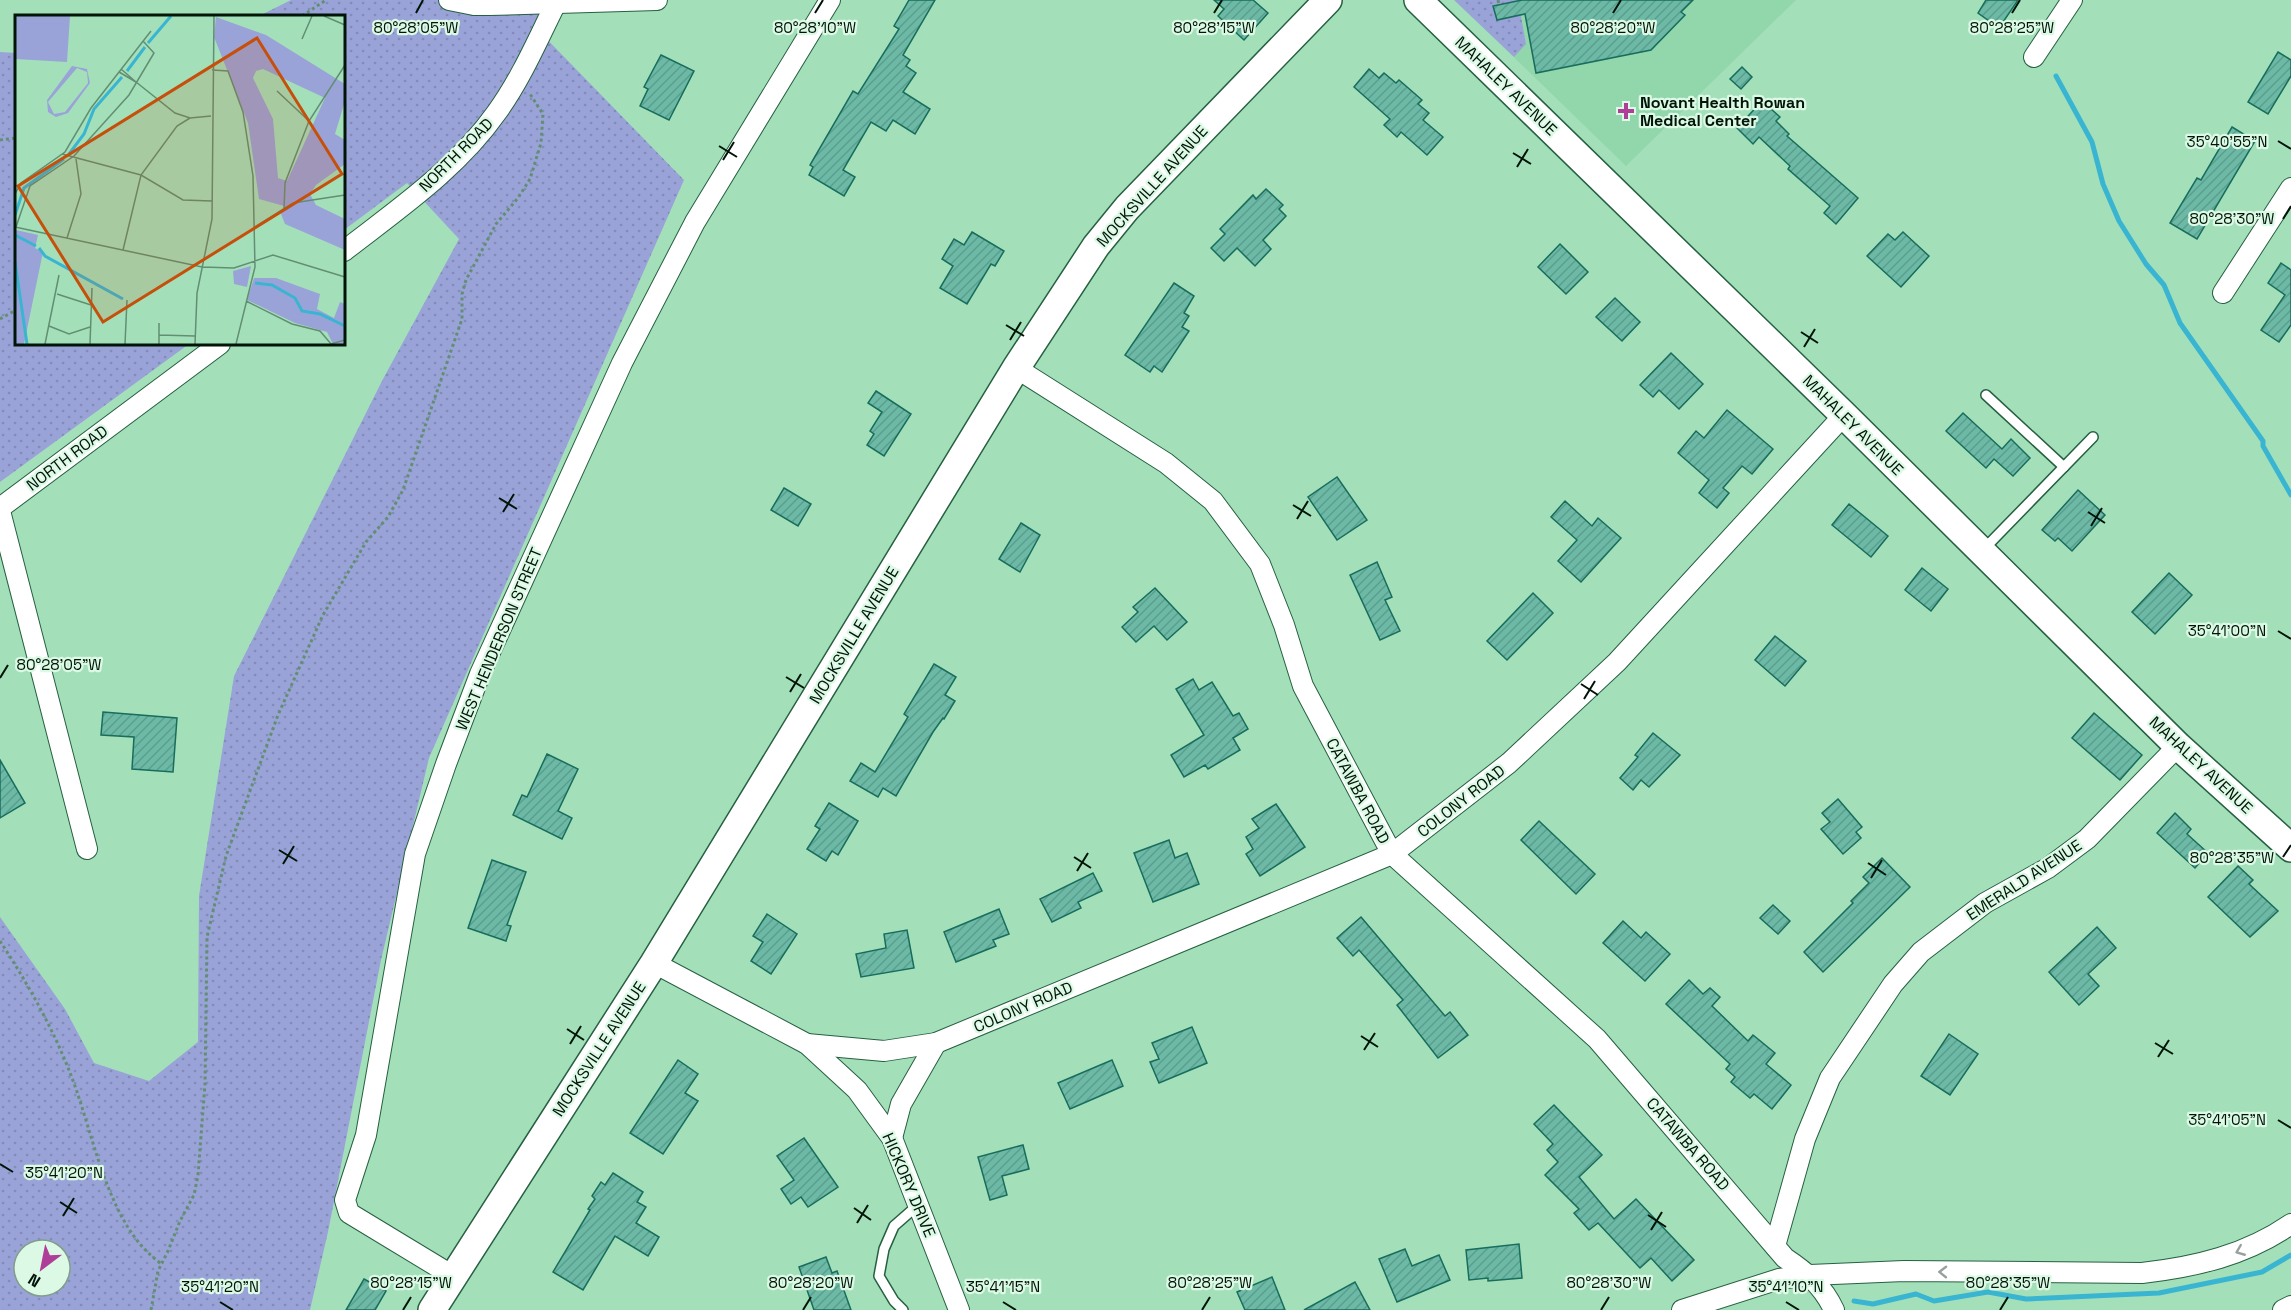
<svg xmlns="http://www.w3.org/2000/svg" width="2291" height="1310" font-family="'Space Grotesk',sans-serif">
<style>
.built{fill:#92d6ac}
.grass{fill:url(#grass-dots);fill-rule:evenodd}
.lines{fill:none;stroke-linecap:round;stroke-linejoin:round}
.stream{stroke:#3ab5d1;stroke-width:5}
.building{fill:url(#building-hatch);stroke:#186d5c;stroke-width:1.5}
.lane-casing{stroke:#266040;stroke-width:12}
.street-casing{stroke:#266040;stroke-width:22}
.secondary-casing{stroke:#266040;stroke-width:30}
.path{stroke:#628f73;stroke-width:3;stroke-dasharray:3 3;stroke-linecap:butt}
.lane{stroke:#fff;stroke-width:9}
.street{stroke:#fff;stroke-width:20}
.secondary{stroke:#fff;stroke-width:27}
.oneway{stroke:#99a19c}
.ticks{fill:none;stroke:#001407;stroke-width:2}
.poi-dot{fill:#af3e99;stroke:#dbf9e5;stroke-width:2}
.labels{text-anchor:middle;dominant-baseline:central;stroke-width:4.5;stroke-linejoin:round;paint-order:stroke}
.street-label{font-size:16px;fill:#001407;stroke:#dbf9e5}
.poi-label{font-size:16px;font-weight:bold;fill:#001407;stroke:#dbf9e5;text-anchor:start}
.inset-river{fill:none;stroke:#3ab5d1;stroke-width:3}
.inset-road{fill:none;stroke:#628e72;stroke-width:1.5}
.view{fill:#c54f0b;fill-opacity:0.15;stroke:#c54f0b;stroke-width:3}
.inset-edge{fill:none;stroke:#001407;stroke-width:3}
.ticks-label{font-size:15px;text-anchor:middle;fill:#001407;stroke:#dbf9e5;stroke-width:4.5;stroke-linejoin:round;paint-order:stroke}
</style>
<defs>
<pattern id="grass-dots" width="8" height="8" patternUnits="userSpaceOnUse" patternTransform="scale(1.5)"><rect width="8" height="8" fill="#9aa3d8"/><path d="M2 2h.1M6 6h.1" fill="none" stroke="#838bb8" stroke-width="1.8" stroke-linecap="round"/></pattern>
<pattern id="building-hatch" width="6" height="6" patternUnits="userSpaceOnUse" patternTransform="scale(1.5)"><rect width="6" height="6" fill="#6cb9a6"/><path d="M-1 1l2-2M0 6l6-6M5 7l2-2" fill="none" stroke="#5c9e8d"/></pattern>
</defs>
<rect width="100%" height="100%" fill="#a3e0ba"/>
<!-- built -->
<polygon class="built" points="1455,0 1796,0 1626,166"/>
<!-- grass -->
<g class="grass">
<path d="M291,0H544L535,27L684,180L429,758L381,960L328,1232L310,1310H0V917L65,1009L94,1063L149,1081L198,1042L199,896L234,676L383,379L459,239L407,183L344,230V16H259ZM24,1250H60V1286H24Z"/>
<polygon points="1454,0 1518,0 1526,44 1514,57"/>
<polygon points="0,52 16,53 16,344 189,344 0,482"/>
</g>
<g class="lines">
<!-- stream -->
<g class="stream">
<polyline points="2056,76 2092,142 2103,184 2119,221 2146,264 2164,285 2180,323 2263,441 2263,446 2291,495"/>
<polyline points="1854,1301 1873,1304 1916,1294 1934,1301 1988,1292 2026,1299 2159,1293 2262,1272 2291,1255"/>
</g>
</g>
<!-- building -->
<g class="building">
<polygon points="909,0 935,0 903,55 910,60 906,66 916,73 903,92 930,109 915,134 893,120 886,131 871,122 843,170 855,177 844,196 809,175 813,167 810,165 853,91 858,94 899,29 894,26"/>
<polygon points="1214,0 1253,0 1268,13 1244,40 1218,16 1224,9"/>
<polygon points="1522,0 1693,0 1681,12 1685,15 1651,50 1536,73 1525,14 1497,20 1493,6"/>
<polygon points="1986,0 2018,0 1999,28 1978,13"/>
<polygon points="2278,52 2291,60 2291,76 2268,114 2248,102"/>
<polygon points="661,55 694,71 669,120 640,106 648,89 644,87"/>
<polygon points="1742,67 1752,77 1741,89 1730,79"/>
<polygon points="1369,69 1379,78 1384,73 1396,83 1399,80 1422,100 1418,104 1429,113 1423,120 1443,137 1427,155 1401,132 1397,137 1384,125 1390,119 1354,87"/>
<polygon points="1762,101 1780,117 1776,121 1789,134 1787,136 1858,198 1836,224 1824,213 1830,206 1788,169 1790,166 1759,137 1753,144 1737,128"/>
<polygon points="2232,127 2255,141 2197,239 2170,223 2197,178 2201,180"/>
<polygon points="1266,189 1283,205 1279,209 1286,216 1263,240 1271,249 1255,266 1237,248 1224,261 1211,248 1225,234 1220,229 1253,195 1256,199"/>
<polygon points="972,232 1004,251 995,266 991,264 967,304 940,288 953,266 942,259 954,239 964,245"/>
<polygon points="1903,232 1929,256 1901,287 1867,256 1888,234 1895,240"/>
<polygon points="1560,244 1588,272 1566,294 1538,267"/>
<polygon points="2281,263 2291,270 2291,325 2279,342 2261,330 2285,295 2268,283"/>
<polygon points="1174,283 1194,296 1184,313 1189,316 1182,327 1189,331 1162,372 1154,366 1150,372 1125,355"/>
<polygon points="1615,298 1640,322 1622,341 1596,317"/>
<polygon points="1671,353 1703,384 1679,409 1659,390 1653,397 1640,385"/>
<polygon points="876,391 911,414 884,456 867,445 874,434 870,431 882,412 868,403"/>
<polygon points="1727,410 1773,449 1752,474 1742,466 1723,488 1729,493 1717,508 1699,493 1709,480 1678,453 1696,431 1704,438"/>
<polygon points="1963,413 2002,449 2011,439 2030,458 2013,476 1994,459 1986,468 1946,431"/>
<polygon points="1337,477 1367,520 1337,540 1308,497"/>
<polygon points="784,488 811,504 798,526 771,510"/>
<polygon points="2078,490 2105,515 2072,551 2058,538 2055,541 2042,530"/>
<polygon points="1565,501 1592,526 1598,518 1621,538 1581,582 1558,561 1577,540 1551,517"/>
<polygon points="1849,504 1888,536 1871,557 1832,525"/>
<polygon points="1021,523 1040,535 1020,572 999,559"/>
<polygon points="1377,562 1392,597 1385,600 1400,631 1380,640 1350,575"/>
<polygon points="1922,568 1948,589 1931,611 1905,590"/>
<polygon points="2169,573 2192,595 2155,634 2132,612"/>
<polygon points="1155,588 1187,622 1167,640 1154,626 1136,642 1122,627 1138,612 1133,607"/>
<polygon points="1533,593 1553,613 1507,660 1487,641"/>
<polygon points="1775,636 1806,661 1785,686 1755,660"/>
<polygon points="934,664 956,677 945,695 955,701 944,719 943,718 933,732 896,796 883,788 878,797 850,781 861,763 875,772 908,717 904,714"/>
<polygon points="1193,679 1199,690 1212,682 1233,716 1239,713 1248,729 1233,738 1240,750 1208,769 1205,765 1184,777 1171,755 1204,735 1176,689"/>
<polygon points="103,712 177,718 173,772 132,769 134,737 101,735"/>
<polygon points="2094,713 2142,755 2120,780 2072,738"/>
<polygon points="1653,733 1680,755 1649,787 1641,780 1633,790 1620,778 1638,757 1635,755"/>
<polygon points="547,754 578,769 558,811 572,818 562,839 513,815 522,795 527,797"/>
<polygon points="0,760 25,803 0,818"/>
<polygon points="1838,799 1862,827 1856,832 1861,838 1843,854 1821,829 1830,822 1822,813"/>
<polygon points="829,803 858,821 838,855 832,851 826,861 807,849 820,829 815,826"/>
<polygon points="1276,804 1305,847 1260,876 1246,854 1253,849 1246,837 1259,828 1252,819"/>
<polygon points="2175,813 2191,829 2187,834 2208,853 2195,868 2157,833"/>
<polygon points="1539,821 1595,874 1576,894 1521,840"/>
<polygon points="1169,840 1175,858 1187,853 1199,884 1153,902 1134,853"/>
<polygon points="1882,858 1910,887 1823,972 1804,952 1853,903 1851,901 1869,883 1863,877"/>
<polygon points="492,860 526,872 507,925 511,926 506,941 468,928"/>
<polygon points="2238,866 2253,880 2249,884 2278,911 2250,937 2208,897"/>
<polygon points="1093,873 1102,891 1078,902 1081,908 1052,922 1040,899"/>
<polygon points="1773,905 1790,921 1778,934 1760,918"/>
<polygon points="999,909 1009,934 993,940 996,946 956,962 944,932"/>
<polygon points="767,914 797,934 771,974 751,961 763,942 753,936"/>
<polygon points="1361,917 1445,1016 1450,1012 1468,1035 1438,1058 1397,1005 1403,1000 1359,950 1353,956 1337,938"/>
<polygon points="1623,921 1641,938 1646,932 1670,954 1645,981 1603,943"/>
<polygon points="2097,927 2116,948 2088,974 2099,986 2079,1005 2049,972"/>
<polygon points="907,930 914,968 861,977 856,954 886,948 884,934"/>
<polygon points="1689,980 1703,994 1710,988 1720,997 1712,1006 1748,1041 1753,1035 1775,1053 1766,1064 1791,1085 1772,1109 1754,1094 1750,1098 1731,1082 1735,1077 1726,1069 1730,1064 1666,1004"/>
<polygon points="1192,1027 1207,1063 1159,1083 1150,1062 1159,1059 1152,1043"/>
<polygon points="1949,1034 1978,1054 1950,1095 1921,1076"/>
<polygon points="678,1060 698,1074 685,1093 698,1101 663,1154 630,1133"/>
<polygon points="1112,1060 1123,1086 1070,1109 1058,1083"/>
<polygon points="1554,1105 1602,1155 1579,1177 1614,1219 1636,1199 1694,1260 1672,1281 1651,1258 1640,1268 1598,1223 1589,1230 1574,1213 1579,1209 1545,1175 1558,1162 1547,1150 1553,1144 1534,1124"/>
<polygon points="804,1138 838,1187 808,1207 801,1197 791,1204 781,1189 794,1180 777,1156"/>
<polygon points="1023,1145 1029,1169 1002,1176 1007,1195 990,1200 978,1157"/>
<polygon points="613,1173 643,1192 637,1202 646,1207 636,1223 659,1237 648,1256 615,1236 583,1290 553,1272 590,1210 588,1209 595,1199 592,1196 601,1182 605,1185"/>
<polygon points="1519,1244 1522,1278 1488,1281 1488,1278 1469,1280 1466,1250"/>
<polygon points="1405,1249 1412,1266 1439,1255 1450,1280 1397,1302 1379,1259"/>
<polygon points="826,1257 832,1273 837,1271 851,1310 814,1310 799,1267"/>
<polygon points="1272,1277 1285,1310 1245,1310 1237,1292"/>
<polygon points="364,1279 386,1291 375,1310 346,1310"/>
<polygon points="1355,1282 1370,1310 1304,1310"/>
</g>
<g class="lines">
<defs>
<g id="lane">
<polyline points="1986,395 2064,467"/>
<polyline points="1983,550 2093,437"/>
<polyline points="903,1310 894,1301 879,1276 884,1249 894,1226 918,1205"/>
</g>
<g id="street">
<polyline points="449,0 474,5 489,5 657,0"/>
<polyline points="2034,57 2072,0"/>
<path d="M344,251C398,209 457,169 497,112C521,79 538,39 556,3"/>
<polyline points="2223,293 2291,188"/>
<path d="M1016,368L1166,463L1213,501L1260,564L1284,625L1303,686L1392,854L1597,1039L1785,1258C1806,1272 1823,1286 1834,1310"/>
<polyline points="0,508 220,344"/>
<polyline points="0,511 87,849"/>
<polyline points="654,963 807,1044 857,1090 892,1138 959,1310"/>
<polyline points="807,1044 884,1051 936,1043 1392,854 1509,763 1617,662 1844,415"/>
<polyline points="892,1138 901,1104 936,1043"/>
<polyline points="1775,1246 1805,1139 1830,1078 1893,984 1921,952 1985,903 2048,868 2087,839 2178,746"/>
<polyline points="453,1276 349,1213 345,1200 366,1135 415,854 446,764 480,674 622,363 695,222 830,0"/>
<path d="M1682,1310L1779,1279L1810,1275L1904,1271L2142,1273C2196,1267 2246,1255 2291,1224"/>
<polyline points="2283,1310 2291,1306"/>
</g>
<g id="secondary">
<polyline points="1418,0 1844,415 2178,746 2291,848"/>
<polyline points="432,1310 654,963 1016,368 1096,246 1127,208 1328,0"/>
</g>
</defs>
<!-- lane casing -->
<use href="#lane" class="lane-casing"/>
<!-- street casing -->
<use href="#street" class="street-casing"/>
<!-- secondary casing -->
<use href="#secondary" class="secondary-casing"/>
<!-- path -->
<g class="path">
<polyline points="1498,0 1499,5"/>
<polyline points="302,16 326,0"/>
<polyline points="0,140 16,138"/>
<polyline points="0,319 16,310"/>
<path d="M0,941C28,984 54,1030 72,1078C94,1135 108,1228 162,1264"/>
<polyline points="151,1310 158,1271 168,1251 180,1221 194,1195 198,1175 205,1084 207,937 226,856 278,715 323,615 366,542 388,517 403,490 462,319 462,294 466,280 496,224 518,198 530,179 541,143 543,114 530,94"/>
</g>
<!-- lane -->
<use href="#lane" class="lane"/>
<!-- street -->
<use href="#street" class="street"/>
<!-- secondary -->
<use href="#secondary" class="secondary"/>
</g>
<!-- one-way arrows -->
<defs><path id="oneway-chevron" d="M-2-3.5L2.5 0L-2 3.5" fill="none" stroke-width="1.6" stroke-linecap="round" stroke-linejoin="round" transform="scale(1.5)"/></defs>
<g class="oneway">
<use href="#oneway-chevron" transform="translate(2240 1251) rotate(158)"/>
<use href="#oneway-chevron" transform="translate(1943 1272) rotate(-179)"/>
</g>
<!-- ticks -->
<path class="ticks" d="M416,13L423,0M815,13L823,0M1214,13L1222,0M1613,13L1621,0M2012,13L2020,0M2278,141L2291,149M719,146L737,157M1513,153L1531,164M723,160L734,142M1517,167L1528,149M2283,219L2291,206M1006,325L1024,336M1801,332L1818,343M1010,340L1021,322M1804,347L1815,329M499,498L517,509M1293,505L1311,516M503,512L514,494M2088,512L2105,523M1297,519L1308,501M2091,526L2102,508M2278,631L2291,639M786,677L804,688M0,678L8,665M1581,684L1598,695M790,692L801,674M1584,699L1595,681M279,850L297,861M1074,857L1091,868M2283,857L2291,845M1868,863L1886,875M283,864L294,846M1077,871L1088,853M1871,878L1882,860M567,1029L584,1040M1361,1036L1378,1047M2155,1043L2173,1054M570,1044L581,1026M1364,1050L1375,1033M2158,1057L2169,1040M2278,1120L2291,1128M0,1164L13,1172M60,1202L77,1213M854,1208L871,1220M1648,1215L1666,1227M63,1216L74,1198M857,1223L868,1205M1651,1230L1662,1212M220,1302L233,1310M1003,1302L1016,1310M1786,1302L1799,1310M403,1310L411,1297M803,1310L811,1297M1202,1310L1210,1297M1601,1310L1609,1297M2000,1310L2008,1297"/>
<!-- markers -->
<path class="poi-dot" d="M1623 102h6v6h6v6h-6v6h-6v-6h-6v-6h6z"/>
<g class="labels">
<!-- street labels -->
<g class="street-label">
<text transform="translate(1506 86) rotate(44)">MAHALEY AVENUE</text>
<text transform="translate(456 155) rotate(-45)">NORTH ROAD</text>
<text transform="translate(1152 186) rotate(-48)">MOCKSVILLE AVENUE</text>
<text transform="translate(1853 425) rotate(45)">MAHALEY AVENUE</text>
<text transform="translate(67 458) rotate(-37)">NORTH ROAD</text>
<text transform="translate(854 635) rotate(-59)">MOCKSVILLE AVENUE</text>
<text transform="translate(499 639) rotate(-67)">WEST HENDERSON STREET</text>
<text transform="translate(2201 765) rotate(43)">MAHALEY AVENUE</text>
<text transform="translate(1358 791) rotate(62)">CATAWBA ROAD</text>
<text transform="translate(1461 801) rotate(-38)">COLONY ROAD</text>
<text transform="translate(2024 880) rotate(-33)">EMERALD AVENUE</text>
<text transform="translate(1023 1007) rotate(-23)">COLONY ROAD</text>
<text transform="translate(599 1049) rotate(-57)">MOCKSVILLE AVENUE</text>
<text transform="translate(1688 1144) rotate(49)">CATAWBA ROAD</text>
<text transform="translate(909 1185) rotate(67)">HICKORY DRIVE</text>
</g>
<!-- poi labels -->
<g class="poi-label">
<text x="1640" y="102">Novant Health Rowan<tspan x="1640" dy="18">Medical Center</tspan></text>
</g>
</g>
<!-- overview -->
<g transform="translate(15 15)">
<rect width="330" height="330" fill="#a3e0ba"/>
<path d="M201,2L251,20L330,69V86L320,119L330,125V149L301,170L295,179L301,190L330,204V235L270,209L266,199L269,191L244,184L233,108L199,22ZM248,54L310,83L272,166L263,163L258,104L238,63L241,56Z" fill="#9aa3d8" fill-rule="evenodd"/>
<path d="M0,1H55L52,47L0,44ZM57,51L72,54L75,68L53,98L41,102L33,97L32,85ZM62,53L72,57L73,68L50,97L39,99L33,87ZM1,215L23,220L20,233L28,237L9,329H0ZM236,251L232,272L219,269L218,256ZM239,263H261L305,279L302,294L319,303L325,287L330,289V329H318L312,317L280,308L232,285Z" fill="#9aa3d8" fill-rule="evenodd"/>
<path class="inset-river" d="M133,28L156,1M112,56L130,32M54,139L69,119L79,94L107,62M0,200L9,173L49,144M0,220L21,231M24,233L30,241L108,284M0,247L12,329M240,268L257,270L280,283L287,296L305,299L330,311"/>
<path class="inset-road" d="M309,1L330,10M287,24L297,1M197,55L213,56L228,97L238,161L240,252L221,329M104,57L121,67L106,54M121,67L160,98L175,103L196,101M262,76L294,106M47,139L126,160L168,185L197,186M0,179L6,168L50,137L76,93L136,16M269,195L270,168L294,106L330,50M0,212L187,252L219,253L258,240L330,262M1,212L15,171L59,141L114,80L139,38L128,26M240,212L278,188L330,180M52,223L66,179L61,144M108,235L126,160L162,111L175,103M42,279L76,290M231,286L277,309L305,316L316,329L330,325M34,311L54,319L75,312M144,320L180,321M30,329L44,260M75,329L77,273M110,329L112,285M144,329V308M180,329L182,278L197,204L199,1"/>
<path class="view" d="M242,23L327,159L88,307L3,171Z"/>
<rect width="330" height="330" class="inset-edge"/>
</g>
<g class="ticks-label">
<text x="416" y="33">80°28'05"W</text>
<text x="815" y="33">80°28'10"W</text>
<text x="1214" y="33">80°28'15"W</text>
<text x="1613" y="33">80°28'20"W</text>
<text x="2012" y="33">80°28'25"W</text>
<text x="2227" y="147">35°40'55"N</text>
<text x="2232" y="224">80°28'30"W</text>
<text x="2227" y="636">35°41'00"N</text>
<text x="59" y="670">80°28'05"W</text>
<text x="2232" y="863">80°28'35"W</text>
<text x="2227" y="1125">35°41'05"N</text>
<text x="64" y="1178">35°41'20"N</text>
<text x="411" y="1288">80°28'15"W</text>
<text x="811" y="1288">80°28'20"W</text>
<text x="1210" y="1288">80°28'25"W</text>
<text x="1609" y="1288">80°28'30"W</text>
<text x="2008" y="1288">80°28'35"W</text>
<text x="220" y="1292">35°41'20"N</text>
<text x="1003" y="1292">35°41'15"N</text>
<text x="1786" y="1292">35°41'10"N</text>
</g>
<!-- north arrow -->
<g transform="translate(42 1268) rotate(212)"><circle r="28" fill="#dbf9e5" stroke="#839d8c" stroke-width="1.5"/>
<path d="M0-4.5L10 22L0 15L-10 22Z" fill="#af3e99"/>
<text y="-9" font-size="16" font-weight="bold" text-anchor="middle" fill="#001407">N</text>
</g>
</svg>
